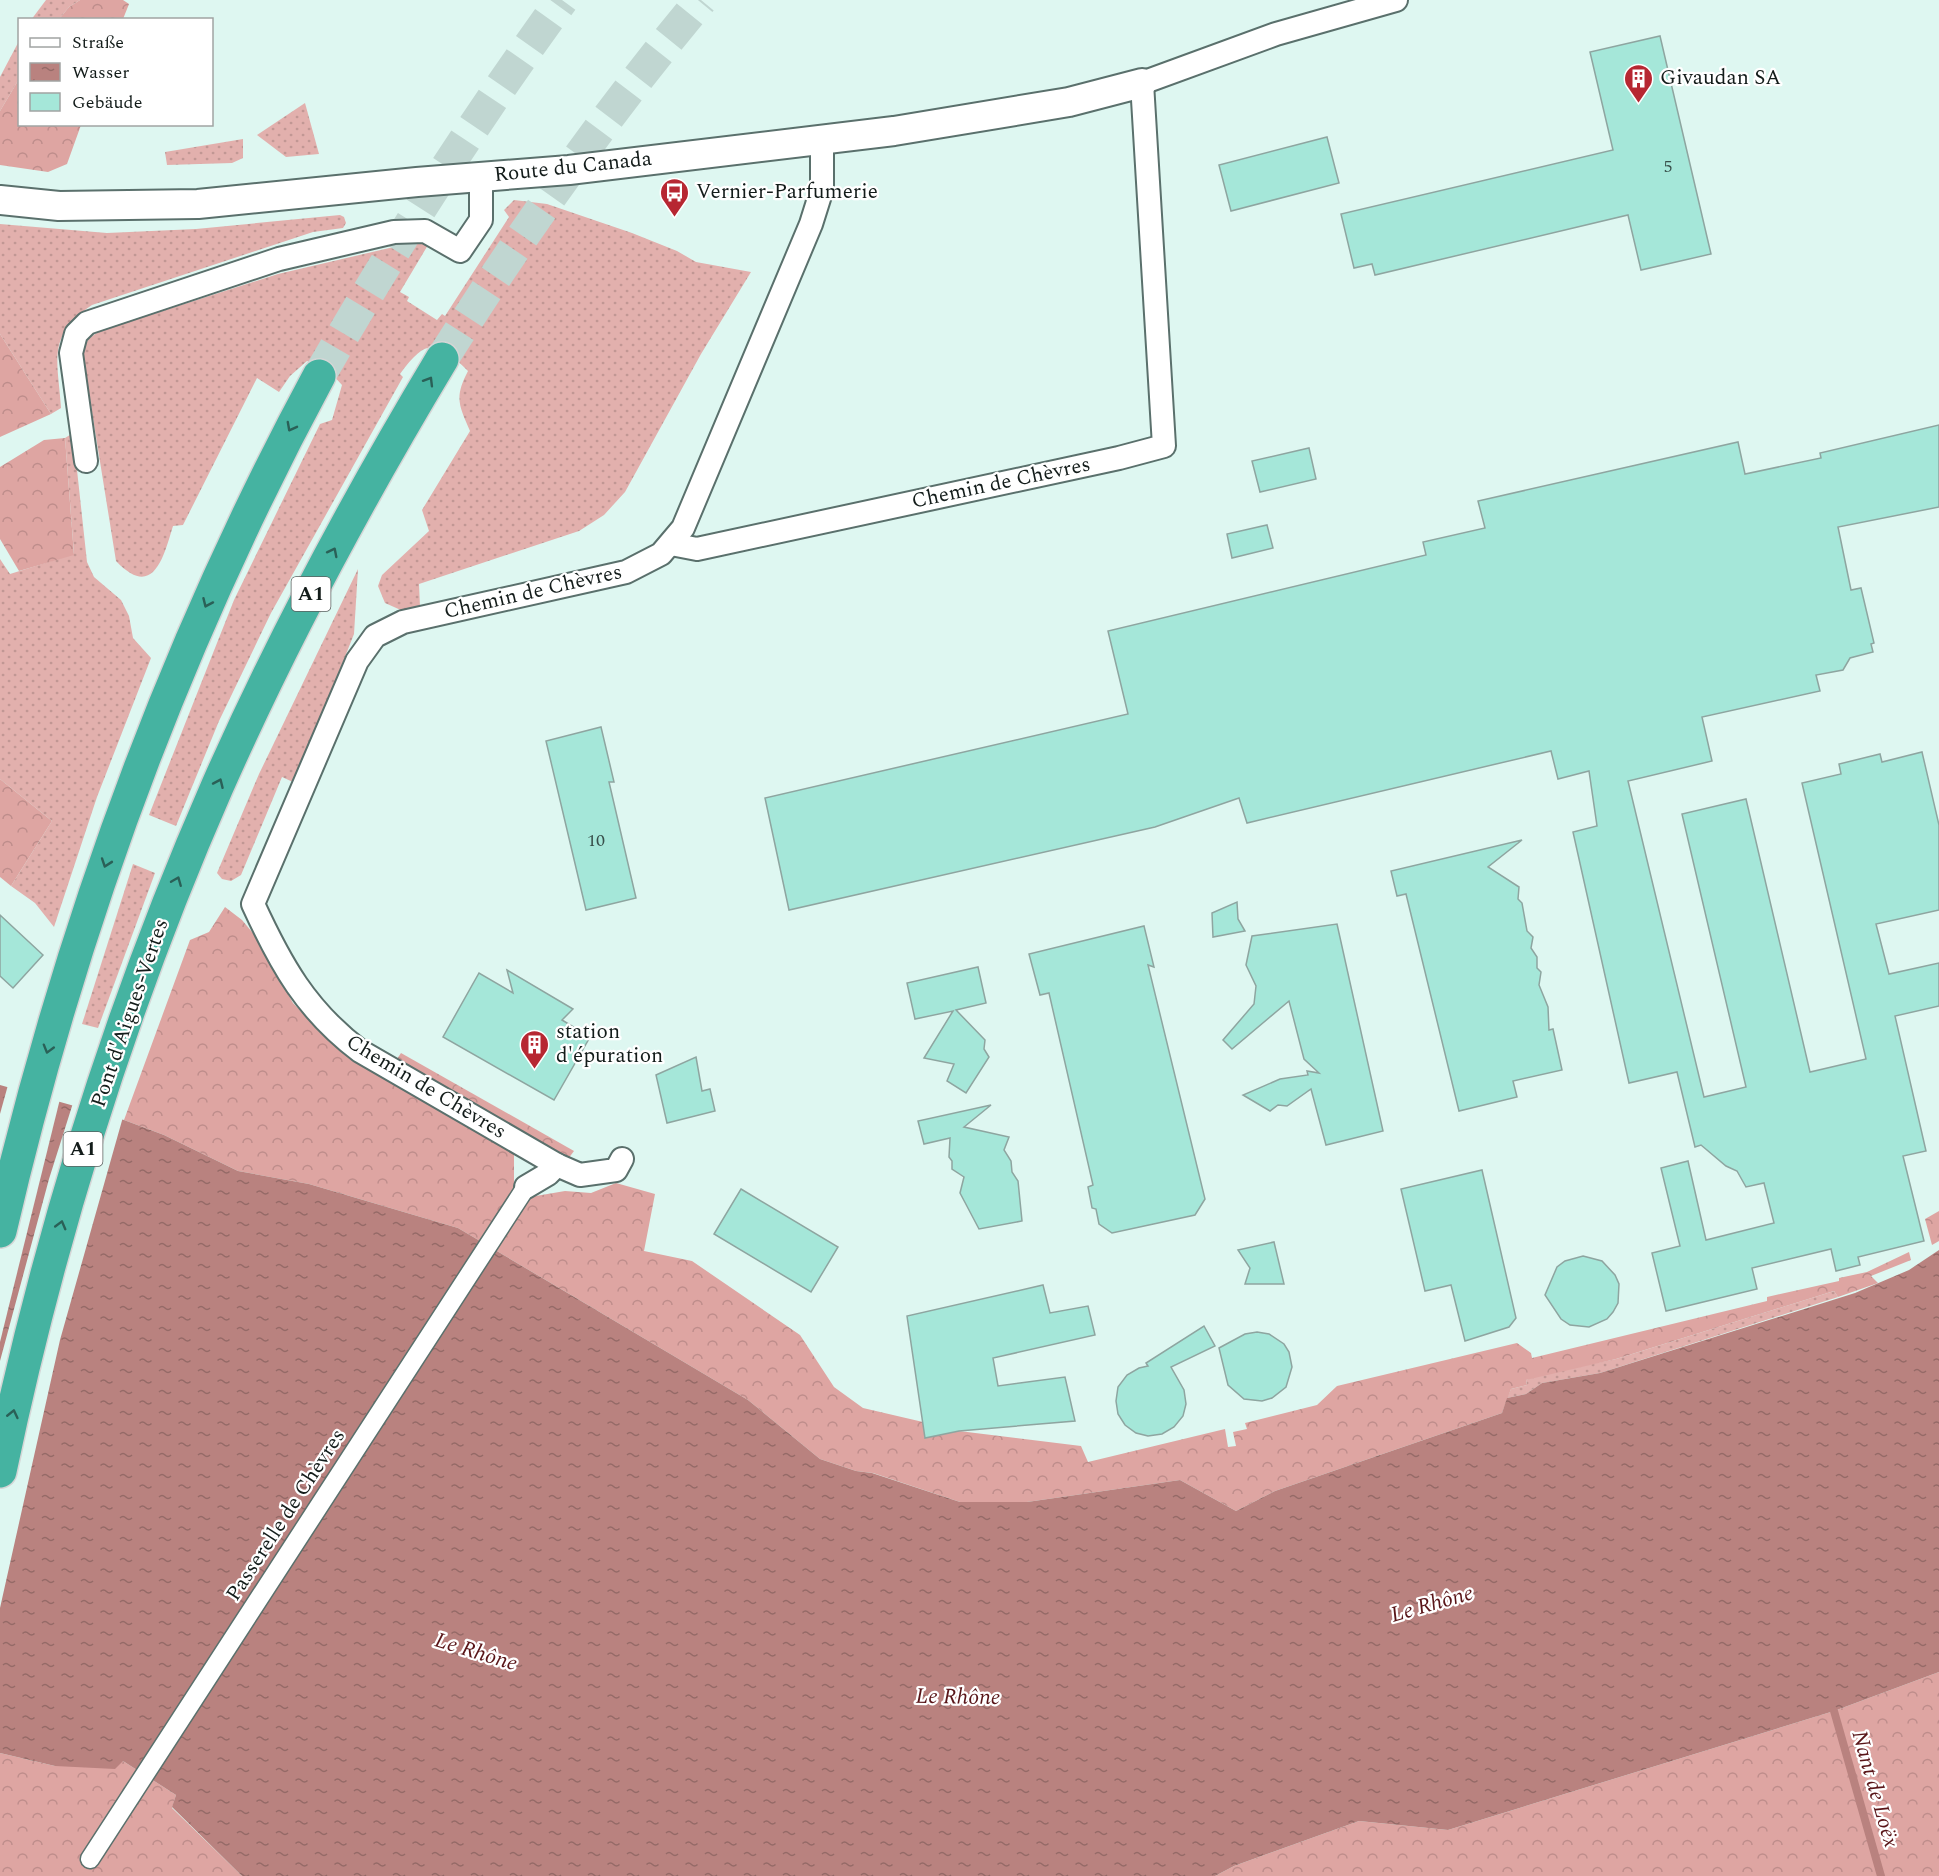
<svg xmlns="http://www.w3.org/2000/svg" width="1939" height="1876" font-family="Spectral,serif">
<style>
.grass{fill:url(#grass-dots)}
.forest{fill:url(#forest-crowns)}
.water{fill:url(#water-ripples)}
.pier{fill:#def7f1}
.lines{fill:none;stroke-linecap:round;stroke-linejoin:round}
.stream{stroke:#b9827f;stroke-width:8}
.building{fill:#a5e7d9;stroke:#8ea5a0;stroke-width:1.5}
.motorway-tunnel{stroke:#c0d6d1;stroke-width:33;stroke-dasharray:33 16;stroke-linecap:butt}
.pedestrian-casing{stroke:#5a706c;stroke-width:21}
.minor-casing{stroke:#5a706c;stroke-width:26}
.tertiary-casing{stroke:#5a706c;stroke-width:32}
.motorway-casing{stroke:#d5d6d6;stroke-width:36}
.pedestrian{stroke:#fff;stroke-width:18}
.minor{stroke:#fff;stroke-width:22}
.tertiary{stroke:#fff;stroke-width:28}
.motorway{stroke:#45b3a1;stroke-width:33}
.oneway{stroke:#2a6057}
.labels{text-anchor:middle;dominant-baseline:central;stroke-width:4.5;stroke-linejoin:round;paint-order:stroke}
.number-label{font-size:18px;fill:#384f4a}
.shield{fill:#fff;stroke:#5a605f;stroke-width:1.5}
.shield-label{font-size:20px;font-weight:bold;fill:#131c1a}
.poi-label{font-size:21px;fill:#131c1a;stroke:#fff;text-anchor:start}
.street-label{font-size:21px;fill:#131c1a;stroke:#fff}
.water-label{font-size:22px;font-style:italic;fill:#591518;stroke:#fff}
</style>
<defs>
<pattern id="grass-dots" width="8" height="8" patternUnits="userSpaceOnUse" patternTransform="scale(1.5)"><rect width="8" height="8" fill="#e2b0ad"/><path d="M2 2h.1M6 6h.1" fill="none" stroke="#c19794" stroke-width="1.8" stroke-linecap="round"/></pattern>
<pattern id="forest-crowns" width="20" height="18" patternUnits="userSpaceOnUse" patternTransform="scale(1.5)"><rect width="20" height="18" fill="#dea5a2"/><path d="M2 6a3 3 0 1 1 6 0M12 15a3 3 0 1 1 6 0" fill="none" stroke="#be8d8b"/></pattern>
<pattern id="water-ripples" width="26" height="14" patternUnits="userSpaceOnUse" patternTransform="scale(1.5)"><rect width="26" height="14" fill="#b9827f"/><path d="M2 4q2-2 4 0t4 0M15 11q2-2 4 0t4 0" fill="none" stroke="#956a67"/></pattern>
</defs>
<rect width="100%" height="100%" fill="#def7f1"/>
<!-- grass -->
<g class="grass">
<polygon points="46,0 80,0 69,7 59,19 31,20"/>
<polygon points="19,41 19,79 0,111 0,77"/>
<polygon points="305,103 319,154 286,157 257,135"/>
<polygon points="243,139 243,158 232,163 167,165 165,152"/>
<path d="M514,200L547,204L632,233L677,251L696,262L751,272L701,354L625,492L604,515L579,531L419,584L420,607L403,611L385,603L378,586L382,575L429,531L422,510L470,431C459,405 454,398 468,371C437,341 427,337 400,374L403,377L271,613L219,721L176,826L149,815L234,600L320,424L332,420L342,385L329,371L307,361L290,376L279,392L257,378L183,525L173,526C164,555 154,601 116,561L83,356C84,341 90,336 103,330L278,274L415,242L428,245L400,292L409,297L407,301L437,320L442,314L445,316L509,217L504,210Z"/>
<path d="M340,215L344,217L346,223L343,228L313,232L92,305C46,336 58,360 61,408L51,414L0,334V224L107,233L196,229Z"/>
<polygon points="73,433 87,562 94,577 121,600 129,616 133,638 151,658 97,797 54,927 35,903 11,886 52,821 0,779 0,559 10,574 74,554 65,438"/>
<polygon points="358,569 354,634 295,783 282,777 241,875 231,881 222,879 217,873 259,774"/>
<polygon points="133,864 155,873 98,1028 82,1024"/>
<polygon points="1834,1291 1838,1297 1600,1373 1542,1383 1526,1394 1507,1398 1511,1389 1527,1385 1526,1380 1538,1375 1616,1359"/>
</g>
<!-- forest -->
<g class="forest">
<polygon points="80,0 123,0 129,4 123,19 59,19 69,7"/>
<polygon points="19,79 20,124 81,125 67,164 48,172 0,165 0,111"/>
<polygon points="0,334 51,414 0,437"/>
<polygon points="65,438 74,555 19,571 0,539 0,467 44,440"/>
<polygon points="0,779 52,821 11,886 0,877"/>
<polygon points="225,907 242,920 258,939 293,1003 323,1034 514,1148 514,1193 530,1197 565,1191 591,1193 616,1183 655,1194 644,1251 692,1261 800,1335 834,1387 863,1408 923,1422 925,1438 959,1431 1081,1446 1088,1462 1225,1429 1228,1447 1236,1446 1233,1432 1247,1429 1245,1423 1317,1405 1337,1386 1517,1343 1531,1353 1532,1358 1767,1301 1767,1297 1839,1281 1839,1278 1867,1272 1909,1252 1911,1260 1871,1276 1878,1283 1838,1297 1834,1291 1616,1359 1526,1380 1527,1385 1511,1389 1502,1413 1275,1491 1236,1511 1180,1480 1027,1502 960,1502 873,1473 856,1471 820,1459 748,1400 458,1228 309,1184 238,1171 164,1135 124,1120 190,940 209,932"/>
<polygon points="401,1053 574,1151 568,1159 397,1059"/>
<polygon points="1939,1211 1939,1241 1932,1245 1925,1219"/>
<polygon points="1939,1672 1939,1876 1215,1876 1234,1866 1359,1821 1448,1830 1834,1711"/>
<polygon points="0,1753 55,1766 123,1761 176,1795 172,1808 242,1876 0,1876"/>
</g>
<!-- water -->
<polygon class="water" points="0,1085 124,1120 164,1135 238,1171 309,1184 458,1228 748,1400 820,1459 856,1471 872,1473 960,1502 1027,1502 1180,1480 1236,1511 1275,1491 1502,1413 1507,1398 1526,1394 1542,1383 1600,1373 1855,1293 1909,1270 1939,1250 1939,1672 1834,1711 1448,1830 1359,1821 1234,1866 1215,1876 242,1876 172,1807 176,1795 123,1761 115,1769 55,1766 0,1753"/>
<!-- pier -->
<g class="pier">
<polygon points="8,1085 60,1099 0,1342 0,1114"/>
<polygon points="73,1103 123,1117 60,1340 0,1608 0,1361 49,1179"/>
</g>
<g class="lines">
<!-- stream -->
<polyline class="stream" points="1834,1711 1881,1876"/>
</g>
<!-- building -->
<g class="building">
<polygon points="1660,36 1711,254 1641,270 1628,215 1375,275 1372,264 1354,268 1341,214 1613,150 1590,52"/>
<polygon points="1327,137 1339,183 1231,211 1219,165"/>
<polygon points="1939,425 1939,507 1838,527 1851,590 1861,588 1874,643 1871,644 1873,652 1850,658 1843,670 1816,675 1820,691 1702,717 1712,761 1628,781 1704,1097 1746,1087 1682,814 1746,799 1810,1072 1866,1059 1802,783 1841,774 1839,764 1880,754 1882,762 1922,752 1939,825 1939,910 1876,924 1889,974 1939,963 1939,1006 1895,1016 1926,1151 1903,1156 1924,1241 1858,1257 1860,1265 1836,1271 1831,1249 1752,1268 1757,1289 1666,1311 1652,1253 1680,1246 1661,1168 1688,1161 1706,1240 1774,1223 1764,1183 1746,1187 1737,1171 1726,1166 1701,1145 1695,1147 1677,1072 1629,1083 1573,832 1597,826 1589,771 1558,779 1551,751 1247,823 1239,798 1155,827 789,910 765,798 1128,714 1108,631 1426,555 1423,542 1485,528 1478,501 1738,442 1745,474 1821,458 1820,453"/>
<polygon points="1309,448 1316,479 1260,492 1252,461"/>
<polygon points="1267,525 1273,548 1232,558 1227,534"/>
<polygon points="601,727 614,782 609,782 636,898 586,910 546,741"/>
<polygon points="1522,840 1488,867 1519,887 1518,899 1522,903 1527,931 1533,937 1531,948 1537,957 1537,968 1541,972 1539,985 1548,1007 1549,1030 1553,1029 1562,1070 1513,1081 1517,1097 1459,1111 1406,894 1397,896 1391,871"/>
<polygon points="1237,902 1238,919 1245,931 1213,937 1212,913"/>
<polygon points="0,915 43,955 13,988 0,976"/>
<polygon points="1337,924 1383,1131 1326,1145 1311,1089 1287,1106 1278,1105 1270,1111 1243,1095 1280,1079 1308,1075 1307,1071 1319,1073 1304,1059 1289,1001 1232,1049 1223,1040 1254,1004 1256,986 1246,965 1252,936"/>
<polygon points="1144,926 1154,967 1148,965 1205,1199 1195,1215 1112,1233 1099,1224 1096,1209 1092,1208 1088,1187 1093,1185 1049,993 1040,995 1029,954"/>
<polygon points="978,967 986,1003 956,1010 985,1040 984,1049 989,1057 966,1093 947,1081 954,1064 924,1058 953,1011 915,1019 907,983"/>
<polygon points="507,970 573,1009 562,1020 590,1037 554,1100 443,1037 479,973 513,993"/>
<polygon points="696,1057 702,1091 710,1089 715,1111 667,1123 656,1075"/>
<polygon points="991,1105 964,1127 1009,1137 1004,1150 1011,1161 1012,1172 1018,1181 1022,1221 979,1229 960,1193 964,1177 952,1169 952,1161 949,1157 950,1138 924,1144 918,1121"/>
<polygon points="1482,1170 1516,1318 1509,1327 1465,1341 1451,1285 1425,1291 1401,1189"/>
<polygon points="741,1189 838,1247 811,1292 714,1234"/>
<polygon points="1274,1242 1284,1284 1245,1284 1250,1268 1238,1250"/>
<polygon points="1583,1256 1602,1261 1615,1275 1619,1284 1618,1303 1613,1312 1607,1319 1589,1327 1570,1325 1561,1319 1545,1295 1557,1267 1565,1261"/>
<polygon points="1043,1285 1050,1313 1088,1306 1095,1335 993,1358 998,1386 1065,1377 1075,1421 959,1431 925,1438 907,1316"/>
<polygon points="1204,1326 1215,1346 1171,1367 1184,1390 1186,1404 1183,1416 1174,1427 1162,1434 1148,1436 1136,1433 1125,1425 1118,1414 1116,1401 1118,1387 1127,1375 1139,1368 1148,1366 1146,1363"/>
<polygon points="1257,1332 1269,1334 1284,1344 1289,1352 1292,1367 1286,1387 1272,1398 1262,1401 1244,1399 1228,1385 1219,1348 1245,1334"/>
</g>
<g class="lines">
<!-- motorway-tunnel -->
<g class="motorway-tunnel">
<path d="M442,359C521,234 606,114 701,0"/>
<path d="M319,376C394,246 474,121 562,0"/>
</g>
<defs>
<polyline id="pedestrian" points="90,1859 526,1187"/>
<g id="minor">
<polyline points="86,461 71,353 76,334 87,323 279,259 394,232 425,231 460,251 481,220 481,177"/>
<polyline points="671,544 697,549 1119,458 1164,446 1142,83 1276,34 1396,0"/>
<path d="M622,1159L616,1170L580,1175L557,1165L360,1051C306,1010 281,965 253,904L357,661L375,636L403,622L626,572L661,554L683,528L811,224L822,189V140"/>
<polyline points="526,1187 548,1174 557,1165"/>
</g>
<polyline id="tertiary" points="0,200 59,206 198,204 417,182 569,170 894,131 1069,102 1142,83"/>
<g id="motorway">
<path d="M0,1231C69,933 174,645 319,376"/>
<path d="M0,1471C49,1237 121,1006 217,787C282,640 359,497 442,359"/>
</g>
</defs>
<!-- pedestrian casing -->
<use href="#pedestrian" class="pedestrian-casing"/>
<!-- minor casing -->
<use href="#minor" class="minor-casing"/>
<!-- tertiary casing -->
<use href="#tertiary" class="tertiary-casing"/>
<!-- motorway casing -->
<use href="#motorway" class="motorway-casing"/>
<!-- pedestrian -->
<use href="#pedestrian" class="pedestrian"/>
<!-- minor -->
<use href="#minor" class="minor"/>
<!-- tertiary -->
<use href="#tertiary" class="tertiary"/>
<!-- motorway -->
<use href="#motorway" class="motorway"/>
</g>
<!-- one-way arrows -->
<defs><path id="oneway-chevron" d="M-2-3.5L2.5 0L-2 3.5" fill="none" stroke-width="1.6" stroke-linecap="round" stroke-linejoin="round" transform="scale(1.5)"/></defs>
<g class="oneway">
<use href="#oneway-chevron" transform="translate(429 381) rotate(-59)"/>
<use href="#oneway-chevron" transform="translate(291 427) rotate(118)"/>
<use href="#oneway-chevron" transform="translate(333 552) rotate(-63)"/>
<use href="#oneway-chevron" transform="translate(207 603) rotate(114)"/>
<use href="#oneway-chevron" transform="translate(219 783) rotate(-66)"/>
<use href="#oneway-chevron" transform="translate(106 863) rotate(109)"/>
<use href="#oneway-chevron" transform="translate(177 881) rotate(-68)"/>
<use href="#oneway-chevron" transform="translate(48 1049) rotate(106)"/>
<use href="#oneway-chevron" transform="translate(61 1225) rotate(-75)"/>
<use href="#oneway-chevron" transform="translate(13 1414) rotate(-77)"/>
</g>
<!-- icons -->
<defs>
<symbol id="building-pin" viewBox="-11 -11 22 30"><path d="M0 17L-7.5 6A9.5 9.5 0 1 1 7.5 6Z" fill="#b72732" stroke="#fff"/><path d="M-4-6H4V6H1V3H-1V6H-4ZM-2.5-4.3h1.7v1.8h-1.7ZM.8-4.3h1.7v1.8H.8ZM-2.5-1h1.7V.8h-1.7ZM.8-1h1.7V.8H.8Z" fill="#fff"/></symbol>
<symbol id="bus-pin" viewBox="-11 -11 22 30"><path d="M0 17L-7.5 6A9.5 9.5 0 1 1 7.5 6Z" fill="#b72732" stroke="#fff"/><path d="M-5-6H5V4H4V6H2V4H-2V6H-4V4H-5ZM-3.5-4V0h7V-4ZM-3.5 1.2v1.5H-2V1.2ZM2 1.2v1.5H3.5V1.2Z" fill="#fff"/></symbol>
</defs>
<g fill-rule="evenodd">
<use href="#building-pin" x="1622" y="62" width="33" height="45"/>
<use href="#bus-pin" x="658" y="176" width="33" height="45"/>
<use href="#building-pin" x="518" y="1028" width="33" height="45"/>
</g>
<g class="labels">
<!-- number labels -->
<g class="number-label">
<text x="1668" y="166">5</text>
<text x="596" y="840">10</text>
</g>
<!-- shield labels -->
<g class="shield">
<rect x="291.5" y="577" width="39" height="34" rx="4.5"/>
<rect x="63.5" y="1132" width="39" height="34" rx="4.5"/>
</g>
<g class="shield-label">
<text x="311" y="594">A1</text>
<text x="83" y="1149">A1</text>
</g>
<!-- poi labels -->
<g class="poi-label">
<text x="1660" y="78">Givaudan SA</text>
<text x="696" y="192">Vernier-Parfumerie</text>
<text x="556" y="1032">station<tspan x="556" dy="24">d'épuration</tspan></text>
</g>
<!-- street labels -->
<g class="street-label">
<text transform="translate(573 167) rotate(-6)">Route du Canada</text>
<text transform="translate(1001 483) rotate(-12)">Chemin de Chèvres</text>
<text transform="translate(533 592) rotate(-13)">Chemin de Chèvres</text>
<text transform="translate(130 1013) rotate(-71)">Pont d'Aigues-Vertes</text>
<text transform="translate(426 1087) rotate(31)">Chemin de Chèvres</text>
<text transform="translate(286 1515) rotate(-57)">Passerelle de Chèvres</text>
</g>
<!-- water labels -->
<g class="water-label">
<text transform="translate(1432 1604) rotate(-16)">Le Rhône</text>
<text transform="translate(476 1652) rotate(17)">Le Rhône</text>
<text transform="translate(958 1697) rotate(1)">Le Rhône</text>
<text transform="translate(1875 1789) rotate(74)">Nant de Loëx</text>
</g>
</g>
<!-- legend -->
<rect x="18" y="18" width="195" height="108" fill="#ffffff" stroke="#a1a4a3" stroke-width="1.5"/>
<rect x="30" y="38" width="30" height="9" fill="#ffffff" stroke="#a1a4a3" stroke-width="1.5"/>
<text x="72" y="48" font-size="18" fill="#131c1a">Straße</text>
<rect x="30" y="63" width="30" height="18" fill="url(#water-ripples)" stroke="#a1a4a3" stroke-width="1.5"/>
<text x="72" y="78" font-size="18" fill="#131c1a">Wasser</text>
<rect x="30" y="93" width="30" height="18" fill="#a5e7d9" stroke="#a1a4a3" stroke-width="1.5"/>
<text x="72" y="108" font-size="18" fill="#131c1a">Gebäude</text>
</svg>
